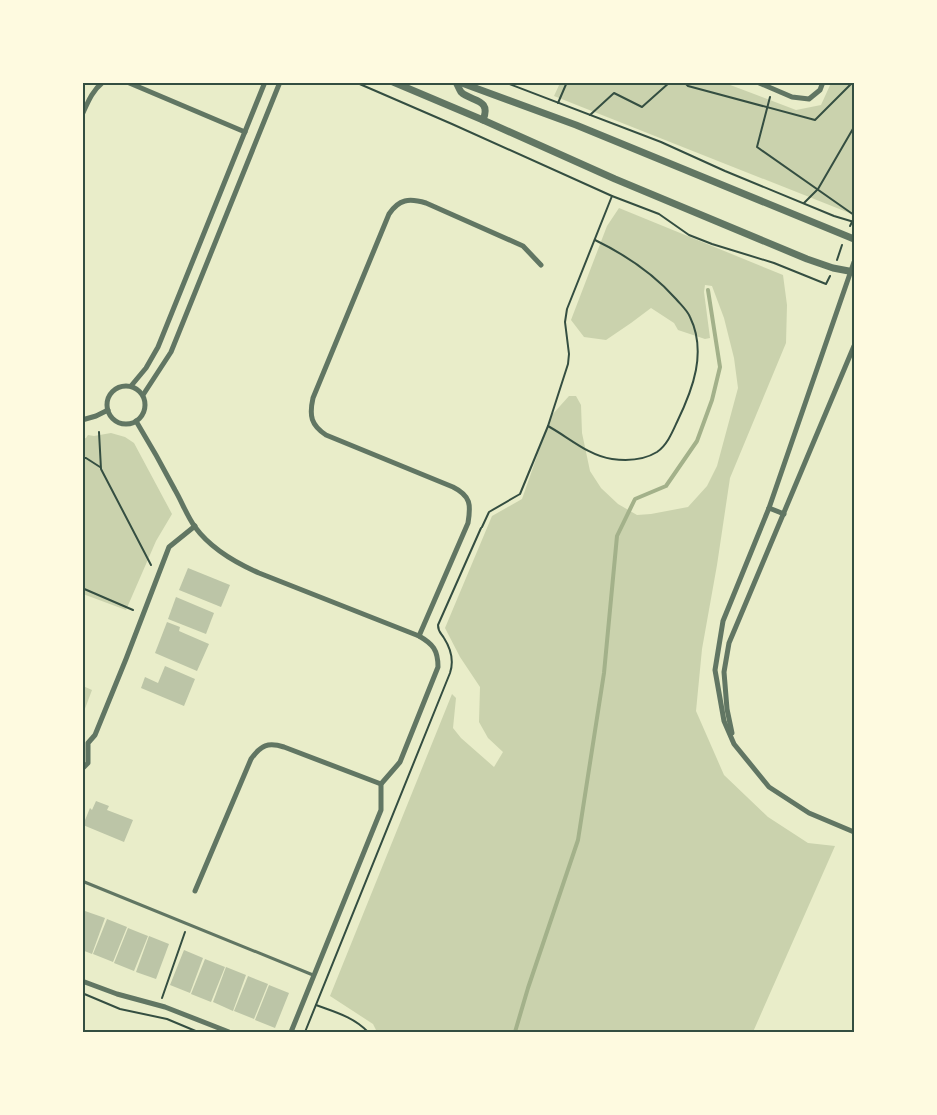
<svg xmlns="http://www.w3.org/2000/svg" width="937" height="1115" font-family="Quicksand,sans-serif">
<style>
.green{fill:#cad2ad}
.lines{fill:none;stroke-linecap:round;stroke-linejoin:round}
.stream{stroke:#a3b18a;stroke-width:4}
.building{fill:#bcc5a7}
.path{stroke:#344e41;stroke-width:2}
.service{stroke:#617663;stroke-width:3}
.minor{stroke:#617663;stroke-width:5}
.tertiary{stroke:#617663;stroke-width:7}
.neatline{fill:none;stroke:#344e41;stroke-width:2}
</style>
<rect width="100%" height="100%" fill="#e9edc9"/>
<!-- green -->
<g class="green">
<polygon points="560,83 725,83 796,110 821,105 831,83 854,83 854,209 852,214 554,96"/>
<polygon points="619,208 783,275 787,305 786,343 730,478 717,565 702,649 696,711 724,775 768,817 808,843 835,846 753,1032 377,1032 373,1024 330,996 452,694 456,698 453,728 461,738 494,767 503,752 488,738 479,722 480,687 460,657 445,628 492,516 522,499 551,416 569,396 576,396 581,405 582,433 590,471 601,488 618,504 637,515 651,514 688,507 707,486 717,466 738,388 734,358 724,318 712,286 705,285 704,292 710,338 705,339 678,330 674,323 651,308 631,323 606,340 584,337 571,320 607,226"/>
<polygon points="111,433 125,437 134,443 172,514 156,541 126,610 83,594 82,439 86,438 88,435 94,436"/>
<polygon points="83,686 92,690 83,714 82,686"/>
</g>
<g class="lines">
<!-- stream -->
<polyline class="stream" points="515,1032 528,988 578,840 604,673 617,536 635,499 666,486 697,441 712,400 720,367 708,290"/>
</g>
<!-- building -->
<g class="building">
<polygon points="188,568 230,585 221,607 179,590"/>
<polygon points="176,597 214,613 206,634 168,619"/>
<polygon points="167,622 180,627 179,631 209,644 197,671 155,653"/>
<polygon points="165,666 195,679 184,706 141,688 145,677 158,683"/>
<polygon points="96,801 109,806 107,810 133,820 124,842 83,825 90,808 92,810"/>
<polygon points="85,911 105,918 92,954 82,950 82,918"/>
<polygon points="107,919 127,927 113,962 93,954"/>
<polygon points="128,928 148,936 134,971 114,963"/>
<polygon points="149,936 169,944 156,979 136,972"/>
<polygon points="184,950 203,958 190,993 170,985"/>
<polygon points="205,959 225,967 211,1002 191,994"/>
<polygon points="226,967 246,975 233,1011 213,1002"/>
<polygon points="248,976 268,984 254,1019 234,1011"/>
<polygon points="269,985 289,993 275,1028 255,1020"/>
</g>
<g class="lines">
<!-- path -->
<g class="path">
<polyline points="355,82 452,124 612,196 659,214 689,235 712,244 774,263 826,284 830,276"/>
<polyline points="504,82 661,142 725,171 834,216 854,222"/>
<polyline points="684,82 688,86 815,120 853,82"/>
<polyline points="770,97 757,147 854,215"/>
<polyline points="558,103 567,82"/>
<polyline points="590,115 614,93 642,107 670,82"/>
<polyline points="804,203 818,189 854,127"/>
<polyline points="850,226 854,218"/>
<polyline points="837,260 842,245"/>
<path d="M548,426C568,437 589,456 612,459C627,461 644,460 657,452C667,445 672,433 677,422C693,389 707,352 690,317C687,310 681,305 676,299C653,273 626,255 595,240"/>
<polyline points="99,432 101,469 151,565"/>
<polyline points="82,458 86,458 100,467"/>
<polyline points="482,527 489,512 520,494 548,426 568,364 569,354 565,322 567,309 612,196"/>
<polyline points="82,588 133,610"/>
<polyline points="82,993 120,1009 167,1019 198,1032"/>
<polyline points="162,998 185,932"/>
<path d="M316,1005C335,1012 354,1017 368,1032"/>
<path d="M305,1032L450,673C454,661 451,649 444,638C441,633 438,632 438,625L481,528"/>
</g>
<!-- service -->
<polyline class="service" points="82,881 313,975"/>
<!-- minor -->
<g class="minor">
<polyline points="127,82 245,132"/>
<polyline points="757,82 792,97 809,99 820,90 823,82"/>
<path d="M82,115C88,102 92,91 103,82"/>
<polyline points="854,262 769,508 723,621 715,670 724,721 734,744 769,787 809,813 854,832"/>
<circle cx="126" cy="405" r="19"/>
<polyline points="131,386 146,368 158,347 265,82"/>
<polyline points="143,395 171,352 280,82"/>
<polyline points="82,420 96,416 108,410"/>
<path d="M136,421C150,444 163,467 175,490C182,502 187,516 195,527C211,549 236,563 259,573L419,636C433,644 438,650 438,667L400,762L381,784V810L291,1032"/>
<polyline points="769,508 784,514"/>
<path d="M419,636L468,523C471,505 471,496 453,487L326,435C311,425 309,416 313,398L389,214C399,199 409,198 426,203L523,246L541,265"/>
<polyline points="732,733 727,709 724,672 729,643 854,346"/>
<polyline points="82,769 88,763 88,743 95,735 126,659 169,547 195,526"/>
<path d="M195,891L251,759C261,745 268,742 284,747L381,784"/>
<polyline points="82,981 117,994 165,1007 229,1032"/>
</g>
<!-- tertiary -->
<g class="tertiary">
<polyline points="393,82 483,120 615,179 807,259 833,268 854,272"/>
<path d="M456,82C458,86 459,89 461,92C471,102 492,98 483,120"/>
<polyline points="459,82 576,125 854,239"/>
</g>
</g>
<!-- border -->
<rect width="937" height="1115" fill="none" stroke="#fefae0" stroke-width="168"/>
<rect x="84" y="84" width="769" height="947" class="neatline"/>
</svg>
